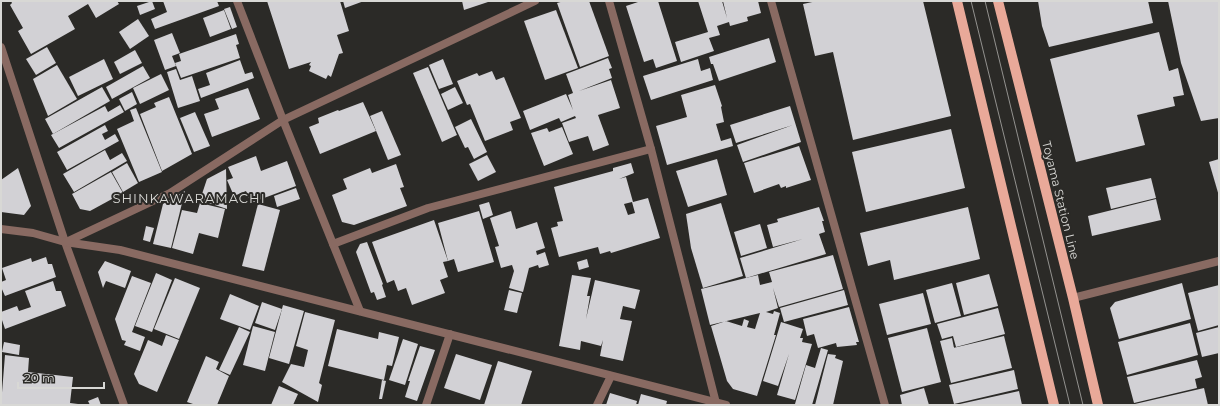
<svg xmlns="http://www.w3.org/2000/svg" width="1220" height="406" font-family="Montserrat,sans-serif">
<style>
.building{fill:#d2d1d5;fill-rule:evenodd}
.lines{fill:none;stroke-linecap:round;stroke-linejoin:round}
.street{stroke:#896a62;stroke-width:8}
.primary{stroke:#e9a999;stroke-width:10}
.tram{stroke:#93928f;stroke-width:1}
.labels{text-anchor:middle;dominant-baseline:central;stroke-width:4;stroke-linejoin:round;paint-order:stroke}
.street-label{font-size:12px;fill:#d8d8d5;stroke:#2b2a27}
.neighbourhood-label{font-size:13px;letter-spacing:1px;fill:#d8d8d5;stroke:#2b2a27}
</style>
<rect width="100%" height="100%" fill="#2b2a27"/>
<!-- building -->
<g class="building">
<polygon points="11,1 117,1 119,4 96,18 88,4 68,16 75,29 31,54 18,31 23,28 10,5 12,3"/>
<polygon points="152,1 155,9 140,15 137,6"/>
<polygon points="163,1 217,1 219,6 155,29 151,19 167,12"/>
<polygon points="267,1 340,1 349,31 337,35 343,53 339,54 331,77 328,75 326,79 309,71 311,66 309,65 311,62 289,69"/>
<polygon points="343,1 364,1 345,8"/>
<polygon points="462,1 491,1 464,10"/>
<polygon points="564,1 589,1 609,56 580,67 557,3"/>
<polygon points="641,1 658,1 677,61 656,68 653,59 644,62 626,6"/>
<polygon points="698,1 722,1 727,18 723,1 758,1 761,13 747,17 748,21 730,26 729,22 717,26 720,35 709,38 714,51 681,62 675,42 708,32"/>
<polygon points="817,1 923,1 951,116 853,140 833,52 815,56 803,4"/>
<polygon points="1038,1 1148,1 1153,23 1049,47 1042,26"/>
<polygon points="1168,1 1219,1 1219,118 1201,121 1181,63"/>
<polygon points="230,7 237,27 232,29 224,9"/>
<polygon points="224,10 231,29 210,37 203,18"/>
<polygon points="556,10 578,68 545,80 524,21"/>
<polygon points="138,19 149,36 130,49 119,32"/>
<polygon points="1159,32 1169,71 1178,68 1184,95 1173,97 1175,106 1137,115 1145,145 1076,162 1050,59"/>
<polygon points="172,33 180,53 172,56 176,66 165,70 154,40"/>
<polygon points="236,34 239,44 236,45 240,58 181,78 175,63 181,61 179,54"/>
<polygon points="769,38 776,62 719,81 713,64 711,64 709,57"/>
<polygon points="47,47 56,63 36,75 26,59"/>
<polygon points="135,50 142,63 120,74 114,62"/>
<polygon points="608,58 612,68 609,69 612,78 579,91 611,80 620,108 598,115 609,145 593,151 588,136 569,142 562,123 576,118 575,116 561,122 559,118 530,130 523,111 566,94 573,110 568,95 573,93 566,74"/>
<polygon points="104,59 113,79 78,96 69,77"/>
<polygon points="443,59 453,84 439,89 429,65"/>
<polygon points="698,59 701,71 710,68 713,80 651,100 643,76"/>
<polygon points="240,60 245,74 252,72 254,78 201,98 198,89 210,85 206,73"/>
<polygon points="57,65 77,99 48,116 33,79"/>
<polygon points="143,66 150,78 112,99 106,87"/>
<polygon points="428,67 457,135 442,142 413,73"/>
<polygon points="176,69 180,80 192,76 200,101 178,108 167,72"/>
<polygon points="492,71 496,80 504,77 521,118 510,122 513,130 485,141 470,104 467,105 457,81 477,73 479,76"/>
<polygon points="161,74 169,90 140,104 133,88"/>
<polygon points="715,85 722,106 721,107 724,122 716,124 721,141 731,138 733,146 667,165 656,126 687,117 681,95"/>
<polygon points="102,87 110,101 53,134 45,119"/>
<polygon points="455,87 463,103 448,110 441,94"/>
<polygon points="248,88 260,119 212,137 204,114 219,109 215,99"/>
<polygon points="132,92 137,104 125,111 119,99"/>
<polygon points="169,97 192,154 162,171 140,114 156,107 154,103"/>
<polygon points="363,102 376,131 320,154 309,127 319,123 318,118 338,110 339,111"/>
<polygon points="120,105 124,112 59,148 51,135 105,106 108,112"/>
<polygon points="790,106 801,142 743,162 737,145 793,125 736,143 730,125"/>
<polygon points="136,108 162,172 139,182 117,129 134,121 130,110"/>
<polygon points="382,111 401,155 388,160 370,116"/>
<polygon points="195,112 210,146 194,152 180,118"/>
<polygon points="471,119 487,152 474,159 468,147 465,148 455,127"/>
<polygon points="105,125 108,131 102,134 105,140 115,134 119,141 67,170 57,152"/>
<polygon points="562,127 573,154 544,166 531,133 547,128 549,132"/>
<polygon points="951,129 965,188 866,212 852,152"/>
<polygon points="799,146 811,180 786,188 786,186 781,188 779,184 754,193 744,163"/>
<polygon points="105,150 110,160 122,153 127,161 74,192 63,174"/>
<polygon points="487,155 496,172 478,181 469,164"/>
<polygon points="256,156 261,171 287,161 296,186 251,203 246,191 234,196 227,180 233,178 228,167"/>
<polygon points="717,159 727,195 688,207 676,171"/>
<polygon points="1219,159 1219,196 1209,162"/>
<polygon points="127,163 138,183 123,192 112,172"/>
<path d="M631,163L634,173L619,179L626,177L633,202L648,198L660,238L611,253L610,251L600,254L598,247L559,257L551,228L558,226L557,222L563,221L554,187L613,171V168ZM632,202L635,213L628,215L624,204Z"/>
<polygon points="396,164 404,187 400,188 407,206 354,225 342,222 332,195 347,189 343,179 370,168 372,173"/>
<polygon points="18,168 31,206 24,215 1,212 1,180"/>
<polygon points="226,169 227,209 200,200 207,179"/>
<polygon points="111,172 123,193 90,211 80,209 72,194"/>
<polygon points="1151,178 1156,198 1111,209 1106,188"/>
<polygon points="296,188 300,199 277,207 274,196"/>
<polygon points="185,191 171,248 153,244 163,204"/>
<polygon points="1156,199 1161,220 1092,236 1088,216"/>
<polygon points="489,202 493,215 483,219 479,205"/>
<polygon points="200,203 225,209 218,238 199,233 193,254 172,248 182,210 197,213"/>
<polygon points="721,203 743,276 703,288 691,248 686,214"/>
<polygon points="258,204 280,210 264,271 242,266"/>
<polygon points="819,207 824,221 822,221 825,232 819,234 826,254 746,278 740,258 803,239 773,247 767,225 778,222 777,219"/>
<polygon points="968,207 980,259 894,280 890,260 868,266 860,233"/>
<polygon points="479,211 494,262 458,272 454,259 448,261 438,223"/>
<polygon points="511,211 516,229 537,222 545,248 536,251 537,255 545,252 549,265 539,268 538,265 529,268 523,292 509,288 514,271 512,265 501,268 495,247 499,246 490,218"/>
<polygon points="434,220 448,261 443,262 448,277 440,280 445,293 412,305 406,288 398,291 394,280 387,283 372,242"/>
<polygon points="760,224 767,248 741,256 734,232"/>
<polygon points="146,226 154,228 150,242 143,240"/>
<polygon points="367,242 383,284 382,285 386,297 377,300 374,292 371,293 356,252 360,244"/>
<polygon points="833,255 843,289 779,307 773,288 778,308 766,312 773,314 774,311 780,313 774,335 776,335 757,396 733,389 727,381 711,326 726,321 742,326 744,319 749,321 747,327 755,329 760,313 710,325 701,289 758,275 760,285 772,282 769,272"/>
<polygon points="46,257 48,264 52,264 56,277 5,296 1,287 1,282 6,280 2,268 31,258 32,262"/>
<polygon points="587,259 589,267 579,270 577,262"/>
<polygon points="105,261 131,271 125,288 106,281 103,288 98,272"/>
<polygon points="156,273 172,280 152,332 135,326"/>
<polygon points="989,274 998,306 964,315 956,283"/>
<polygon points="572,275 591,278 587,296 590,296 586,319 595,280 640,290 635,309 623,306 620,319 632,321 623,361 600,356 603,340 601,346 581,341 580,350 559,346"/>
<polygon points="132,276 151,283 132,332 145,337 140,351 124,345 126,341 122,340 115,319"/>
<polygon points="175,278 200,288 179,339 154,329"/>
<polygon points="53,281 56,291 61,291 66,306 5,329 1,317 1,312 17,306 19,311 31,307 25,291"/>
<polygon points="952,283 961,316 935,323 926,290"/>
<polygon points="1182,283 1191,319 1119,339 1110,308 1115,302"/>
<polygon points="1219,285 1219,325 1198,331 1188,293"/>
<polygon points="509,290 522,293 517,313 504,310"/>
<polygon points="844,290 848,305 784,322 780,308"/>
<polygon points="923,293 931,324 887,335 879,304"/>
<polygon points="230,294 259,306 250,330 220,319"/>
<polygon points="262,302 282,309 275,330 255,323"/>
<polygon points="283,305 304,311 289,364 269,358"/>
<polygon points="849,307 859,342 856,342 857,345 837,347 836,343 818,348 814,334 807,336 803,319"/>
<polygon points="998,308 1005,334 956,347 953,336 942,339 937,324"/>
<polygon points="305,312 335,320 319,383 322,385 318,402 282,382 291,364 304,367 308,350 296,346"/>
<polygon points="781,322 803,329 800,338 803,338 802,342 812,344 795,400 777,395 789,354 778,386 763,381"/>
<polygon points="1190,323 1198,355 1127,375 1118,342"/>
<polygon points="253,326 275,332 265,371 243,365"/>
<polygon points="239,327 250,332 230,375 219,370"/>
<polygon points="1219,327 1219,353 1202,357 1196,333"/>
<polygon points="927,328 941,382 902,392 888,338"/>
<polygon points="337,329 378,339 379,332 399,337 392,366 387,365 384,380 328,366"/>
<polygon points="166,335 179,340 157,392 139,384 134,374 148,340 162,346"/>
<polygon points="1004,336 1012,368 951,383 940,341 952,338 954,348 953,348"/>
<polygon points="403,339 418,344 405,385 389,380"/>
<polygon points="4,342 20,345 19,355 2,352"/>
<polygon points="420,346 435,350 417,401 405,397 410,381 408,381"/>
<polygon points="821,348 828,350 812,405 795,404 806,365 815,368"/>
<polygon points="456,354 492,365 480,400 444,388"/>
<polygon points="828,354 836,355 835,358 843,361 833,405 815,405"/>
<polygon points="5,355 29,358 28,372 73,377 70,403 78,404 78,405 1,405"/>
<polygon points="206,356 219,362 216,369 229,376 217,405 196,405 187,402"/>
<polygon points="1197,360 1202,377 1195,379 1197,388 1134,403 1127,377"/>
<polygon points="498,361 532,371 521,405 484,405"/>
<polygon points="1014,370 1018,389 954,404 949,385"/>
<polygon points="382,380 386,381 382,399 379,399"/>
<polygon points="279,386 298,394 293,405 271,405"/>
<polygon points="924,388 929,405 902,405 900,395"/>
<polygon points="1204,388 1208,405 1135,405 1135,404"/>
<polygon points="1019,391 1022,405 960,405 960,404"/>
<polygon points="610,393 637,401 636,405 606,405"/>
<polygon points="641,394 667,401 666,405 638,405"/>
<polygon points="98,397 101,405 90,405 88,401"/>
</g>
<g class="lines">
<!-- street -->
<g class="street">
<polyline points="237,1 283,120 360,311"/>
<polyline points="609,1 651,149 716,403"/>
<polyline points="771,1 885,405"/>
<polyline points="1,47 65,242 124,405"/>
<polyline points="1,229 33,233 65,242 120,250 726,405"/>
<polyline points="66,242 170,193 283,120 535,1"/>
<polyline points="333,244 428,208 651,149"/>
<polyline points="1073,298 1219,261"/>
<polyline points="426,405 450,334"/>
<polyline points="597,405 611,376"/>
</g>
<!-- primary -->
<g class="primary">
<polyline points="957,1 1054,405"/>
<polyline points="998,1 1073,298 1098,405"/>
</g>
<!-- tram -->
<g class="tram">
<polyline points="971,1 1070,405"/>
<polyline points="985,1 1083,405"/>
</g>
</g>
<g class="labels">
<!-- street labels -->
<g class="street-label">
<text transform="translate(1061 200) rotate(76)">Toyama Station Line</text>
</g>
<!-- neighbourhood labels -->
<g class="neighbourhood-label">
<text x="189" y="198">SHINKAWARAMACHI</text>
</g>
</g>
<!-- border -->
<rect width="1220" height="406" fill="none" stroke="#d8d8d5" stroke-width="4"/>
<!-- scale -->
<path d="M18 382v6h86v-6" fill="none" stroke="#d8d8d5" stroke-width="2"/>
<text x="24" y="382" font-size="12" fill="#d8d8d5" stroke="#2b2a27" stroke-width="3" paint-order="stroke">20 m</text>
</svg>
